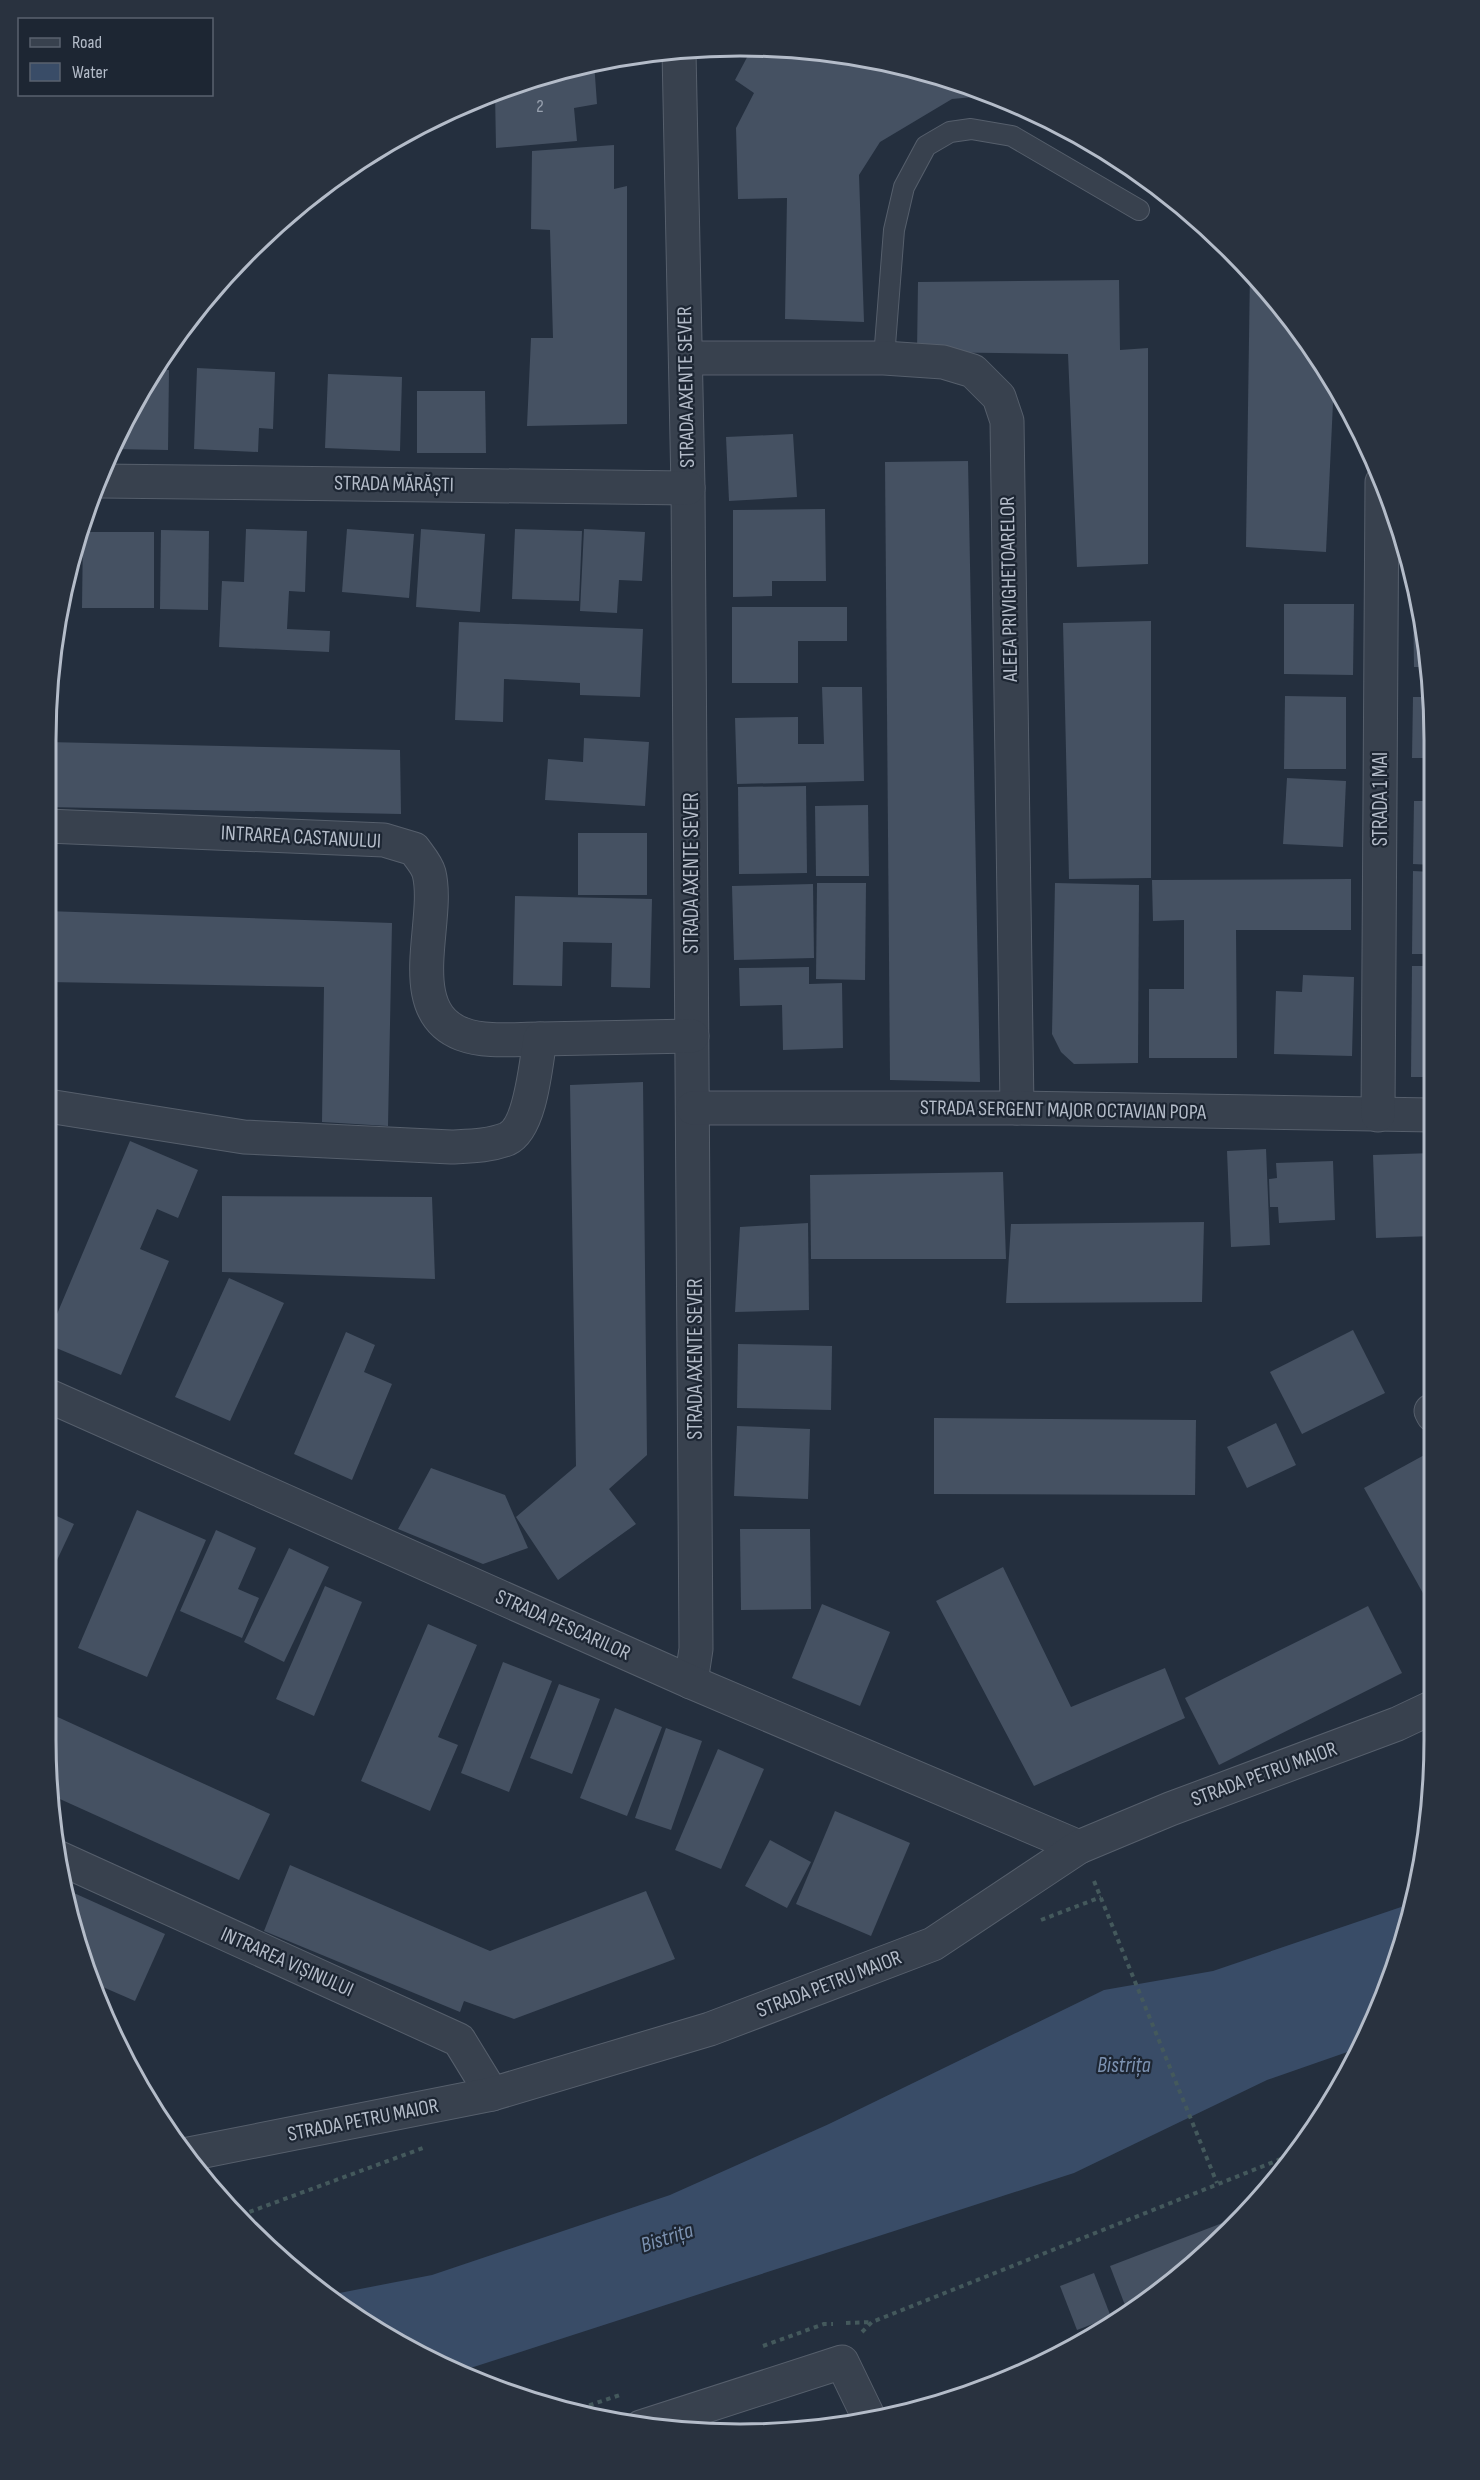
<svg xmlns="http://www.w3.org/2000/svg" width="1480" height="2480" font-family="'Sofia Sans Condensed',sans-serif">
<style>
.water{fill:#394c67}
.building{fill:#455162}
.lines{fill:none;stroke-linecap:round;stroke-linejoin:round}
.service-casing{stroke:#565f6c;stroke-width:22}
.minor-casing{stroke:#565f6c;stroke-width:35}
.tertiary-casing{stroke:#565f6c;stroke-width:35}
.path{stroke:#44595c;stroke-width:4;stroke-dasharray:4.5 4.5;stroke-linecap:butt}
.service{stroke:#38414e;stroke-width:20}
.minor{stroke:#38414e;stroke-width:33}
.tertiary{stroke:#38414e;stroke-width:33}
.labels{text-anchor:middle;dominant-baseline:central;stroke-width:4.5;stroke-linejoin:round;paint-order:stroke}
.number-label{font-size:18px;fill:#98a1af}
.street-label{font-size:21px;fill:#b4bcc9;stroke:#1d2633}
.water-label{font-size:22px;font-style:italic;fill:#7c92b1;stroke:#1d2633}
.rim{fill:none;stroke:#b4bcc9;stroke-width:3}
</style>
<rect width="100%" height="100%" fill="#242f3e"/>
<!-- water -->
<polygon class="water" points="1410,1904 1398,1964 1356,2049 1267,2080 1074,2173 455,2373 432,2363 324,2296 432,2275 670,2195 829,2124 1104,1990 1213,1971"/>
<!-- building -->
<g class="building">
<polygon points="753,46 876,58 1006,98 1126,162 1177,206 994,95 952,99 880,142 859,175 864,322 785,319 787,198 738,199 736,128 754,93 735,80"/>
<polygon points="594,62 597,104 574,108 577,141 496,148 495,92"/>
<polygon points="614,145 614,189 627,186 627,424 527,426 531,338 553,338 550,230 531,229 532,151"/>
<polygon points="1250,270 1262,282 1334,381 1326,552 1246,547"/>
<polygon points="1119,280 1120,350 1148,348 1148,564 1077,567 1068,354 917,352 918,282"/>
<polygon points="197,368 275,372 273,429 259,428 258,452 194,449"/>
<polygon points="154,370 169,370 168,450 115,449"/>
<polygon points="328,374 402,377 400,451 325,448"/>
<polygon points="417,391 485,391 486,453 417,453"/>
<polygon points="793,434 797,497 729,501 726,437"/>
<polygon points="968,461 980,1082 890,1080 885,462"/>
<polygon points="825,509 826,581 772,581 772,596 733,597 733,510"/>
<polygon points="246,529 307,531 305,592 289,591 287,629 330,631 329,652 219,647 222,581 244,582"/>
<polygon points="347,529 414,534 409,598 342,592"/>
<polygon points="421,529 485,534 480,612 416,607"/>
<polygon points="515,529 582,531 579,601 512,599"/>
<polygon points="584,529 645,532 642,581 619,580 617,613 580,611"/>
<polygon points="161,530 209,531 208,610 160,609"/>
<polygon points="83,532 154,532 154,608 82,608"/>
<polygon points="1413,601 1415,601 1428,667 1414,667"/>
<polygon points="1284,604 1354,604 1353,675 1284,674"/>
<polygon points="732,607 847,607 847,641 798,641 798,683 732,683"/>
<polygon points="1151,621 1151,878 1069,879 1063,623"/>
<polygon points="459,622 643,629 640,697 580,695 580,683 504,679 503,722 455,720"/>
<polygon points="55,652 56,679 50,679"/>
<polygon points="822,687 862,687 864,781 737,784 735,718 798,717 798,744 824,744"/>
<polygon points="1285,696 1346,697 1346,769 1284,769"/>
<polygon points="1413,697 1433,697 1433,758 1412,758"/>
<polygon points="584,738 649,742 645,806 545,800 548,759 583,762"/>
<polygon points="47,742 400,750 401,814 47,807"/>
<polygon points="1287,778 1346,781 1343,847 1283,844"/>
<polygon points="806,786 807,873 739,874 738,787"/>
<polygon points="1414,801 1433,801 1433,865 1413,864"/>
<polygon points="868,805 869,876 816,876 815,806"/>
<rect x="578" y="833" width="69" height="62"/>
<polygon points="1413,871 1433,872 1433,954 1412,954"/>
<polygon points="1351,879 1351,930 1236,930 1237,1058 1149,1058 1149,989 1184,989 1184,920 1153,921 1152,880"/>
<polygon points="817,883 866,883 865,980 816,979"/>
<polygon points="1055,883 1139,885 1138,1063 1074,1064 1061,1052 1052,1034"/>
<polygon points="813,884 814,958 734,960 732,886"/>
<polygon points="515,896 652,899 650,988 611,987 612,943 563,942 562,986 513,985"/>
<polygon points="47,911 392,923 388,1126 322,1122 324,987 48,982"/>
<polygon points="1412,966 1433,966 1433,1077 1411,1077"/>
<polygon points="809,967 809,984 842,983 843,1048 783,1050 782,1005 740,1006 739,968"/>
<polygon points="1303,975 1354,977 1352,1056 1274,1054 1276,991 1302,992"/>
<polygon points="643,1082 647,1455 609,1489 636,1524 558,1580 516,1517 576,1466 570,1085"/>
<polygon points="130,1141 198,1170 178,1218 157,1209 140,1249 169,1261 121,1375 49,1345 49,1333"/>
<polygon points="1266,1149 1270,1245 1231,1247 1227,1151"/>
<polygon points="1433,1153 1433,1236 1376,1238 1373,1155"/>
<polygon points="1333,1161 1335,1220 1279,1223 1278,1207 1270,1207 1269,1179 1277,1178 1276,1163"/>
<polygon points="1003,1172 1006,1259 811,1259 810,1175"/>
<polygon points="222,1196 432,1197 435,1279 222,1272"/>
<polygon points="1204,1222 1202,1302 1006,1303 1011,1224"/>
<polygon points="808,1223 809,1310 735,1312 740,1227"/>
<polygon points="229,1278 284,1303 230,1421 175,1397"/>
<polygon points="1353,1330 1385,1393 1302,1434 1270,1372"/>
<polygon points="346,1332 375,1345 364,1372 392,1384 352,1480 294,1454"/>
<polygon points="738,1344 832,1346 831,1410 737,1408"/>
<polygon points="934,1418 1196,1420 1195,1495 934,1494"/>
<polygon points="1276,1423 1296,1465 1247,1488 1227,1447"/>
<polygon points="737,1426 810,1429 808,1499 734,1496"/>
<polygon points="1428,1453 1433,1464 1433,1611 1364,1488"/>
<polygon points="431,1468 505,1495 528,1548 483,1564 398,1529"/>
<polygon points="137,1510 206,1540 147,1677 78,1648"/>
<polygon points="50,1513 74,1524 50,1575"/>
<polygon points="740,1529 810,1529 811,1609 741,1610"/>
<polygon points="216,1530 256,1548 238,1589 259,1598 242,1638 180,1611"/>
<polygon points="289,1548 329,1567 284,1662 244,1642"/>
<polygon points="1003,1567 1071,1707 1165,1668 1185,1718 1034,1786 936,1601"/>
<polygon points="325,1586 362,1602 314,1716 276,1699"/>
<polygon points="822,1604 890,1632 860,1706 792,1678"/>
<polygon points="1368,1606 1402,1673 1219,1765 1185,1698"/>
<polygon points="428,1624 477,1645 438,1737 458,1745 430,1811 361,1781"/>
<polygon points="503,1662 552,1681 509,1792 461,1773"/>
<polygon points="559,1684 600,1699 572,1774 530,1758"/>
<polygon points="615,1708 662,1727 627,1816 580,1798"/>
<polygon points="51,1714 270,1814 239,1880 51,1795"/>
<polygon points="666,1728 702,1741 671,1830 635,1818"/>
<polygon points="718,1749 764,1769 721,1869 675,1850"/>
<polygon points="835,1811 910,1843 871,1936 796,1904"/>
<polygon points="770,1840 811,1862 787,1908 745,1886"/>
<polygon points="290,1865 490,1951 646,1891 675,1959 514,2019 464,2001 460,2012 264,1931"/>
<polygon points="65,1889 165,1934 135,2001 89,1981 82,1963"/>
<polygon points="1225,2222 1230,2233 1163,2292 1128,2313 1110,2266"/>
<polygon points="1094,2273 1111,2317 1077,2330 1060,2286"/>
</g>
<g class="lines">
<defs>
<polyline id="service" points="884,358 894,230 904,187 926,146 950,132 971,129 1012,136 1139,210"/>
<g id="minor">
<polyline points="679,51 688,488 696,1649 691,1682"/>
<polyline points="686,358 884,358 943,362 973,371 999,397 1007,421 1017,1108"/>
<polyline points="100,481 688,488"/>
<path d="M47,826L384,840L414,849C419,856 427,865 429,873C441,921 400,1010 462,1034C486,1043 515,1039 540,1039"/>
<path d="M48,1106L244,1137L451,1147C470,1146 489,1146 507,1139C531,1128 536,1063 540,1039L692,1036"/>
<polyline points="693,1108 1017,1108 1433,1115"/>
<polyline points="1378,1115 1382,482"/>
<polyline points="49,1396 691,1682 1079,1847"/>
<polyline points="1431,1411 1433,1415"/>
<polyline points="57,1857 459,2040 492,2094"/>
</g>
<g id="tertiary">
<polyline points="184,2155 492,2094 710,2029 933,1944 1079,1847 1170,1809 1397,1724 1433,1707"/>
<polyline points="641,2427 842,2362 870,2420"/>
</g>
</defs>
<!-- service casing -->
<use href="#service" class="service-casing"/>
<!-- minor casing -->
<use href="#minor" class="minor-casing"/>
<!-- tertiary casing -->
<use href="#tertiary" class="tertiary-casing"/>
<!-- path -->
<g class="path">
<polyline points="1094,1881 1217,2183"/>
<polyline points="1041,1920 1101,1897"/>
<polyline points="241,2215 423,2148"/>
<polyline points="846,2323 872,2322"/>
<polyline points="862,2332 872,2322 1296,2153"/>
<polyline points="763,2346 824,2324 833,2324"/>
<polyline points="572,2411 620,2395"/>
</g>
<!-- service -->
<use href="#service" class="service"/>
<!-- minor -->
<use href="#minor" class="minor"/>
<!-- tertiary -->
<use href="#tertiary" class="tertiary"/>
</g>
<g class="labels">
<!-- number labels -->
<g class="number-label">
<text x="540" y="106">2</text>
</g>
<!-- street labels -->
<g class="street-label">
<text transform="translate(686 387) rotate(-91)">STRADA AXENTE SEVER</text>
<text transform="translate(394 484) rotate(1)">STRADA MĂRĂȘTI</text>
<text transform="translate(1009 589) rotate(-91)">ALEEA PRIVIGHETOARELOR</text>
<text transform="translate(1380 799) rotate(-90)">STRADA 1 MAI</text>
<text transform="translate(301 837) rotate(3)">INTRAREA CASTANULUI</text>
<text transform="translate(691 873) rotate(-90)">STRADA AXENTE SEVER</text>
<text transform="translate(1063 1110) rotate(1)">STRADA SERGENT MAJOR OCTAVIAN POPA</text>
<text transform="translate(695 1359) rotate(-90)">STRADA AXENTE SEVER</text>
<text transform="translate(563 1625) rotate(24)">STRADA PESCARILOR</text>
<text transform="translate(1264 1774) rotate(-20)">STRADA PETRU MAIOR</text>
<text transform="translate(287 1962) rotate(24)">INTRAREA VIȘINULUI</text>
<text transform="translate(829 1984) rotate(-21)">STRADA PETRU MAIOR</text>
<text transform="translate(363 2120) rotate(-11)">STRADA PETRU MAIOR</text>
</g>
<!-- water labels -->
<g class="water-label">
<text x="1124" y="2065">Bistrița</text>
<text transform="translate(667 2238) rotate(-18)">Bistrița</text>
</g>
</g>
<!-- crop -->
<path d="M0 0H1480V2480H0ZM740 56H740A684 684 0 0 1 1424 740V1740A684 684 0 0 1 740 2424H740A684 684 0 0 1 56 1740V740A684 684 0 0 1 740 56Z" fill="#29323f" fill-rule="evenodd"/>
<path class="rim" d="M740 56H740A684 684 0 0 1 1424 740V1740A684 684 0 0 1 740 2424H740A684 684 0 0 1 56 1740V740A684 684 0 0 1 740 56Z"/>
<!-- legend -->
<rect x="18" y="18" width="195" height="78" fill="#1d2633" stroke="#59626f" stroke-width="1.5"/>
<rect x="30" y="38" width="30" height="9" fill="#38414e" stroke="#59626f" stroke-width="1.5"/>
<text x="72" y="48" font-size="18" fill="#b4bcc9">Road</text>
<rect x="30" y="63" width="30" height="18" fill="#394c67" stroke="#59626f" stroke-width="1.5"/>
<text x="72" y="78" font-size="18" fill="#b4bcc9">Water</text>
</svg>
